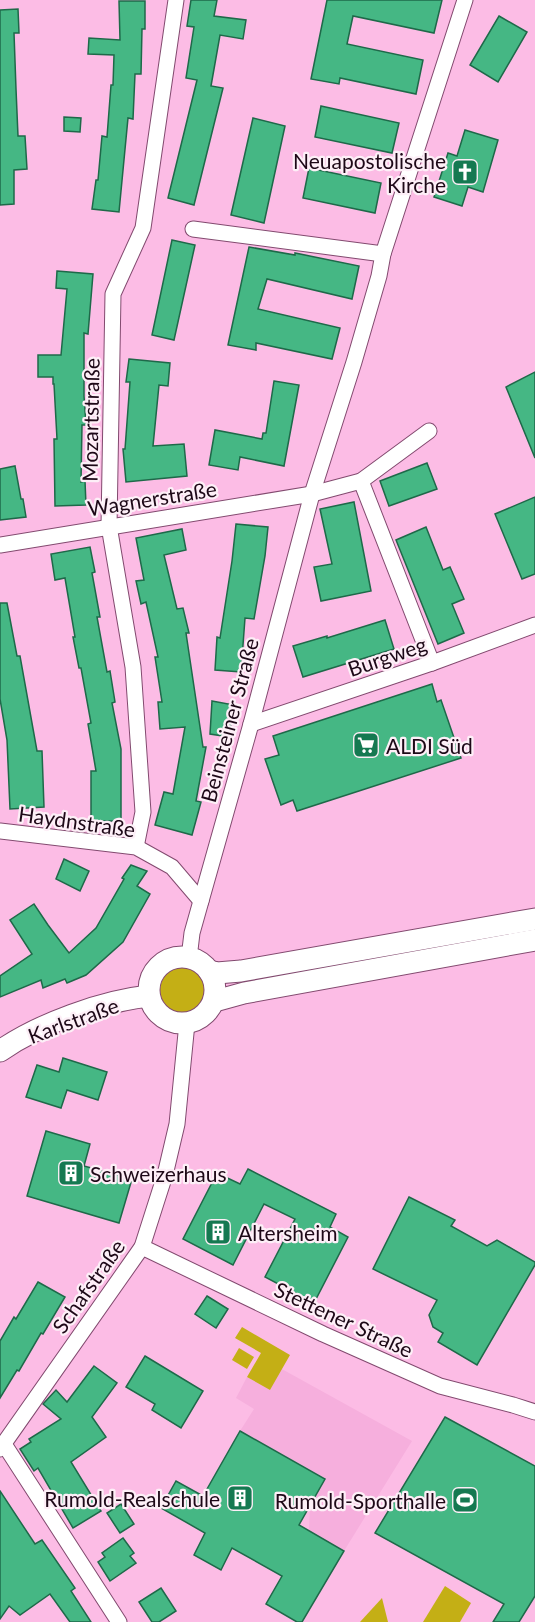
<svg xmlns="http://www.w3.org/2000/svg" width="535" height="1622" font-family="Lato,sans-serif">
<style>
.built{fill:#f6afdd}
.green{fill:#c4af15}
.building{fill:#45b784;stroke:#1e6949;stroke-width:1.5}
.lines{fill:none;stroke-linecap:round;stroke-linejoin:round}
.street-casing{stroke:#824a6f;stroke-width:17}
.secondary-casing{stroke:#824a6f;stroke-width:23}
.street{stroke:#fff;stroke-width:15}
.secondary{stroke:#fff;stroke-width:21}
.labels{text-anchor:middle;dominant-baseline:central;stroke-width:4.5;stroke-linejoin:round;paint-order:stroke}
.poi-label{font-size:21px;fill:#1d0817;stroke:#fdeff7;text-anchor:end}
.street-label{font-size:21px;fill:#1d0817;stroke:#fdeff7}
</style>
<rect width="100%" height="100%" fill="#fcbce5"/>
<!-- built -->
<polygon class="built" points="280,1368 412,1441 344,1551 309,1531 310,1506 325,1478 240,1431 254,1409 236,1398 247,1377 270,1390"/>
<!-- green -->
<g class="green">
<circle cx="183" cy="990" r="23"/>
<polygon points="242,1327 290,1355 270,1390 247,1377 261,1353 235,1338"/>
<polygon points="239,1348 254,1357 247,1369 232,1360"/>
<polygon points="445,1586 471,1603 460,1622 423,1622"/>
<polygon points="382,1598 388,1622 360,1622"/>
</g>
<!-- building -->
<g class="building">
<polygon points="191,0 217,0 214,16 246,20 243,39 220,35 211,86 223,88 194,205 168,198 197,80 186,78 194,27 187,26"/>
<polygon points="327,0 442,0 434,33 353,16 347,44 423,60 416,94 340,78 339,84 311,79"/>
<polygon points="119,1 145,1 145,29 142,29 141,74 135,74 133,119 128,118 119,212 92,209 96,180 98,180 102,136 107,137 111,85 113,85 114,55 88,54 89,38 120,40"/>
<polygon points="18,9 19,33 14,33 16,89 18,136 25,136 27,169 14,170 14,204 0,205 0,10"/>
<polygon points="499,16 527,32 498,82 470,65"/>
<polygon points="321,106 399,123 392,153 315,137"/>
<polygon points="64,117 81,118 80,132 64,131"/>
<polygon points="253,118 285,126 264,223 231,215"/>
<polygon points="465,130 498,140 483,192 468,187 462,206 434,197 448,153 457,156"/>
<polygon points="309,168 381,183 375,213 303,198"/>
<polygon points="172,240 195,245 174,340 152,335"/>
<polygon points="249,247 295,255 295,253 359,266 352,299 267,279 258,309 340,328 332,359 256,343 256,350 228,345"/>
<polygon points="57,271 93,274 88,334 84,333 84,396 86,425 82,425 81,482 85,481 86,505 55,506 54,439 57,439 54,384 53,384 53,377 38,377 38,355 61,355 67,289 56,288"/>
<polygon points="129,359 170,363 168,386 159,385 153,446 184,444 187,476 126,482 123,449 125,449 130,382 126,382"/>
<polygon points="535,372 535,458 506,387"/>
<polygon points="274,381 299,385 284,466 240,457 238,470 209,465 215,430 262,439 263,433 266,433"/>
<polygon points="427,463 437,489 389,506 380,481"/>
<polygon points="15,466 21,499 23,499 26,517 0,520 0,469"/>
<polygon points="535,497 535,574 522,579 495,514"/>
<polygon points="354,502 371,591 321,601 314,567 332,564 320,509"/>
<polygon points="236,524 268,527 265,556 254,619 245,618 241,672 215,670 217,637 220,638 232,561"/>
<polygon points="426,527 443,570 450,567 464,599 452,604 464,633 438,644 396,540"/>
<polygon points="182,529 186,550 164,555 177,609 183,608 189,633 186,633 203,747 206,747 196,801 201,802 192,835 155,825 164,792 173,794 185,727 160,729 158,702 162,702 155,657 158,657 146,602 141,604 136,581 144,580 136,538"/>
<polygon points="90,547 95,572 92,573 100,617 97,617 107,672 110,671 115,702 112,703 121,749 121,821 91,821 91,771 96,771 88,724 91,723 81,668 79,668 73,637 75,637 65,578 55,580 51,554"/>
<polygon points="0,603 7,603 17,656 20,656 37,751 42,751 44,807 10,809 7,740 0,699"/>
<polygon points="385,620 394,649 303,677 293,646 327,636 327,638"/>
<polygon points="432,684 437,702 441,700 461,758 297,811 293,800 281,805 265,759 279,755 273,736"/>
<polygon points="212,701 234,705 229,737 210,734"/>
<polygon points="64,859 89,871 80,891 56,879"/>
<polygon points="131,865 147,871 137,886 150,894 123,942 86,975 67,983 65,979 43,988 41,980 0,997 0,976 32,954 10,920 34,904 48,925 69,953 96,928 124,879 122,878"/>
<polygon points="63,1058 107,1072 98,1100 67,1090 61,1108 26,1097 37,1065 59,1072"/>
<polygon points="46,1131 90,1144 84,1166 132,1179 119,1223 27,1196"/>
<polygon points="248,1169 336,1214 330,1227 348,1237 314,1303 265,1277 295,1219 264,1204 233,1265 183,1239 217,1173 240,1184"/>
<polygon points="409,1197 455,1220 451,1226 487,1246 497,1240 535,1262 535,1265 477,1365 438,1342 443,1333 433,1327 429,1315 437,1300 373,1269"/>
<polygon points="38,1282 65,1297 43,1334 41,1333 19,1371 17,1370 0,1398 0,1341 14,1317 16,1319"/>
<polygon points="207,1296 228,1309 216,1328 195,1314"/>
<polygon points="145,1356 203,1391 181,1428 152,1410 155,1404 126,1387"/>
<polygon points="94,1366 117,1383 92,1417 106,1437 71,1462 101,1511 73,1528 38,1468 34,1471 20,1449 31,1442 29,1439 61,1419 43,1404 56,1390 67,1402"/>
<polygon points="445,1417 535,1466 535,1596 519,1622 493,1622 504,1604 375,1533"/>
<polygon points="240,1431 325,1479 299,1525 344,1551 302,1622 297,1622 266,1604 282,1576 232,1548 221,1570 194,1555 205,1533 161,1508 176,1481 203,1496"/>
<polygon points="0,1491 35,1544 42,1540 75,1588 71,1591 91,1622 70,1622 50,1594 20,1615 9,1606 0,1619"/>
<polygon points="121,1504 134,1524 120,1533 107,1513"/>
<polygon points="123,1538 134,1553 130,1556 136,1563 110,1581 98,1562 105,1557 102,1553"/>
<polygon points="161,1588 176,1611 159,1622 152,1622 139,1602"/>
</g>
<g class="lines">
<defs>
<g id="street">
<polyline points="193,229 383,254"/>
<polyline points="361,481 432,663"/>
<polyline points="0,545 312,494 361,481 429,431"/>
<polyline points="251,724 432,663 535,625"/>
<polyline points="0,831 136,847 172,867 201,901"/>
<polyline points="136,847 143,812 133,667 109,526 113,294 143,228 176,0"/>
<polyline points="189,958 192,933 201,901 251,724 312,494 354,362 379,276 383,254 465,0"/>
<polyline points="142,1247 323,1334 440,1386 513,1405 535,1412"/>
<polyline points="4,1444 119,1622"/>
<polyline points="0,1449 142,1247 165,1175 177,1124 187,1023"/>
</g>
<g id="secondary">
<circle cx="182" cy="990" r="33"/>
<polyline points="209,971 217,973 241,971 535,919"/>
<polyline points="215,1001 244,993 535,940"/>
<path d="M0,1051C39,1024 102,1001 149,996"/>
</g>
</defs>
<!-- street casing -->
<use href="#street" class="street-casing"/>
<!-- secondary casing -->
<use href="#secondary" class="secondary-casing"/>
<!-- street -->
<use href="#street" class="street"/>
<!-- secondary -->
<use href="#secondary" class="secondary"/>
</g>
<!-- icons -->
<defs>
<symbol id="church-square" viewBox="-11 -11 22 22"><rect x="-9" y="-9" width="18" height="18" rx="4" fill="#157951" stroke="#fdeff7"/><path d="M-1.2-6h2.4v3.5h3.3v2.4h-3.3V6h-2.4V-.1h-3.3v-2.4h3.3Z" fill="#fff"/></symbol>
<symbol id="supermarket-square" viewBox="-11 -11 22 22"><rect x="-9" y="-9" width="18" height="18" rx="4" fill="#157951" stroke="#fdeff7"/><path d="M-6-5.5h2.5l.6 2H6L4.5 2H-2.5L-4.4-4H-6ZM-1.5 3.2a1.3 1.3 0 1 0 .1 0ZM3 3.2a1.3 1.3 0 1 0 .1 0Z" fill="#fff"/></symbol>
<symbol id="building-square" viewBox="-11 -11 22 22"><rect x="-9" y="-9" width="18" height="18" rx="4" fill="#157951" stroke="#fdeff7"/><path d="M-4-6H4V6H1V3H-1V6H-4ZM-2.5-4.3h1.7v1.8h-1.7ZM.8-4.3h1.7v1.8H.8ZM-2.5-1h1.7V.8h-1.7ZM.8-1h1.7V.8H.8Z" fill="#fff"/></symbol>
<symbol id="stadium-square" viewBox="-11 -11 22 22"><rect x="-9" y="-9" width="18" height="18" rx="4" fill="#157951" stroke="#fdeff7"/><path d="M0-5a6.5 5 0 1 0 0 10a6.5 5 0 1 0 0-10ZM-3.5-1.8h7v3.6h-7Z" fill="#fff"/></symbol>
</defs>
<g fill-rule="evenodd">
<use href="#church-square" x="450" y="157" width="30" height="30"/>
<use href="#supermarket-square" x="351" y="730" width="30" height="30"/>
<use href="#building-square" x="56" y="1158" width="30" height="30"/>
<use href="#building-square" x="203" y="1217" width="30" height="30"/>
<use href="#building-square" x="225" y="1483" width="30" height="30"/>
<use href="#stadium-square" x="450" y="1485" width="30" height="30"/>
</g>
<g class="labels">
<!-- poi labels -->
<g class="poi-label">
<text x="446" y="160">Neuapostolische<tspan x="446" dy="24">Kirche</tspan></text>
<text x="386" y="745" text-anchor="start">ALDI Süd</text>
<text x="90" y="1173" text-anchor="start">Schweizerhaus</text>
<text x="238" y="1232" text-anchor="start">Altersheim</text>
<text x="220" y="1498">Rumold-Realschule</text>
<text x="446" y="1500">Rumold-Sporthalle</text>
</g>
<!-- street labels -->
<g class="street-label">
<text transform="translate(90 420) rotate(-89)">Mozartstraße</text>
<text transform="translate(152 498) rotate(-9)">Wagnerstraße</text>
<text transform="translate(387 656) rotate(-19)">Burgweg</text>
<text transform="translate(229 720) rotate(-75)">Beinsteiner Straße</text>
<text transform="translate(77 821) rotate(8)">Haydnstraße</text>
<text transform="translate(73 1020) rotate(-20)">Karlstraße</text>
<text transform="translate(88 1286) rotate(-55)">Schafstraße</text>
<text transform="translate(344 1319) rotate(25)">Stettener Straße</text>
</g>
</g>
</svg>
